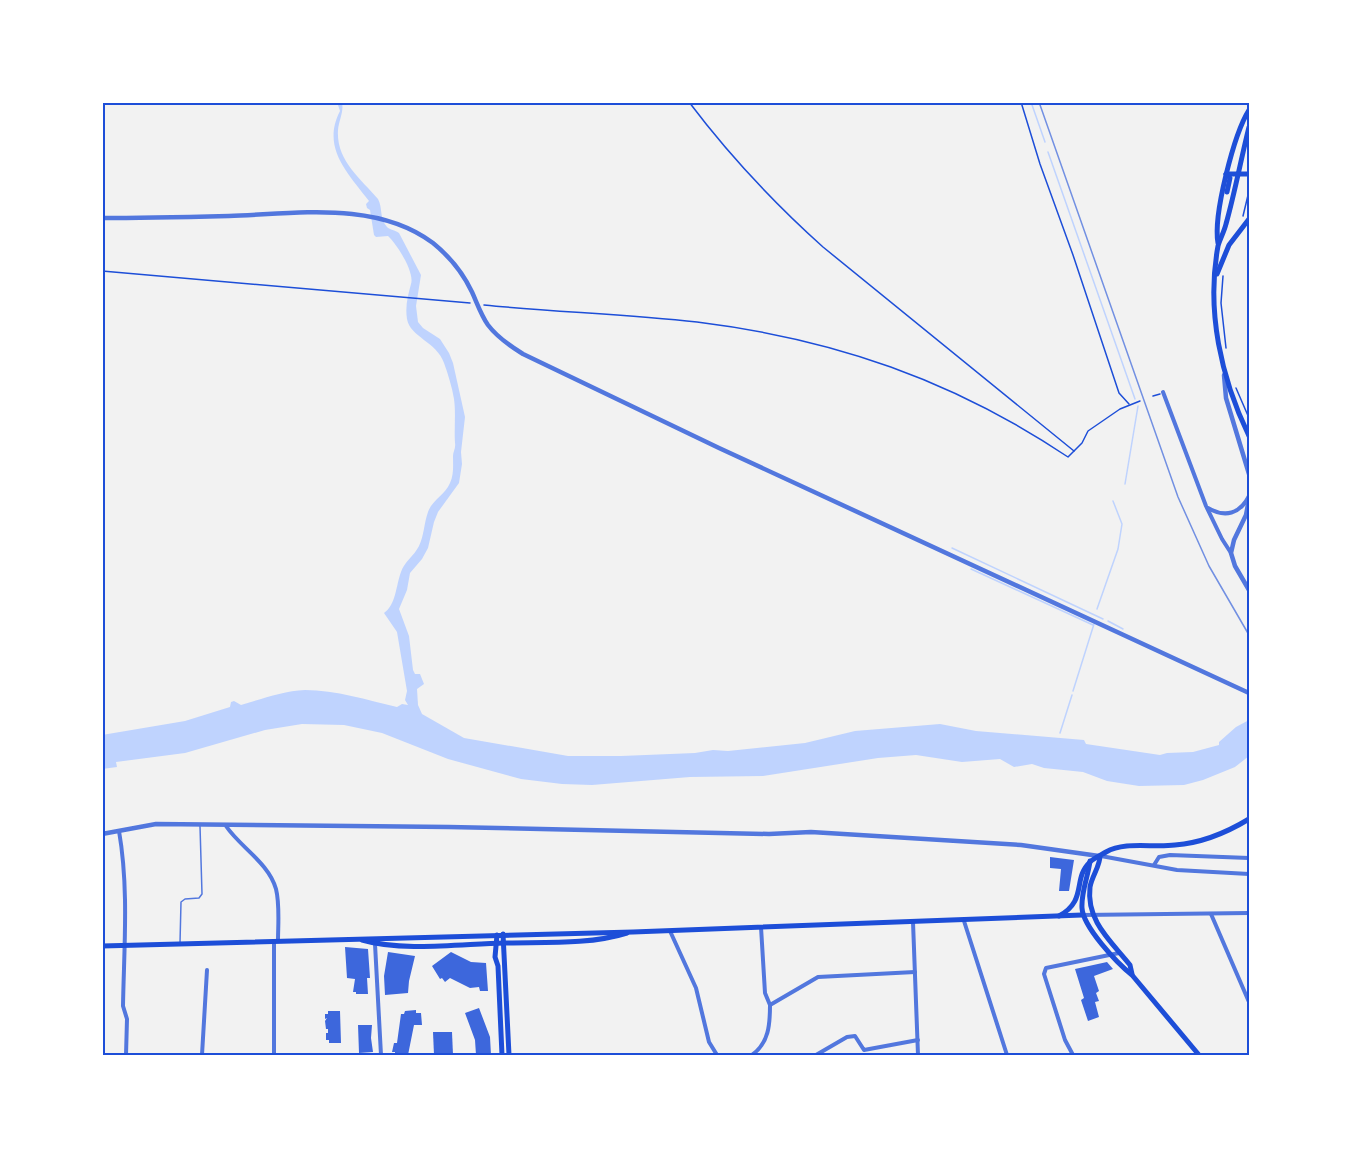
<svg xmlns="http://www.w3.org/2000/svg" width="1351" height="1157" font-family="Lora,serif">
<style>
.water{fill:#bfd3fe}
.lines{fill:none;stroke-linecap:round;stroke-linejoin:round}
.stream{stroke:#bfd3fe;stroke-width:1.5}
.building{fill:#3d67dc}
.path{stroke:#1d4ed8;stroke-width:1.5}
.service{stroke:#5277de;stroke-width:1.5}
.minor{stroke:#5277de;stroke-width:4}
.tertiary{stroke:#5277de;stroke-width:4.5}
.secondary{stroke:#1d4ed8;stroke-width:5}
.rail{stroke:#7290e2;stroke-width:1.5}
.neatline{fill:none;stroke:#1d4ed8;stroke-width:2}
</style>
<rect width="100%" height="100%" fill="#f2f2f2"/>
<!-- water -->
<path class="water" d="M337,102H342C344,112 339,120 338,130C336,160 360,178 378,199C383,208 379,218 387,227C390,230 395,230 399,233L421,275L416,306L418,322L423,328L440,339L449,353L453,363L465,417L461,452L462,464L459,483L438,512L434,522L428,548L422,559L410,573L407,590L399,609L409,636L413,670L415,674H420L424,684L417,689L418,705L422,714L464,738L568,756H621L695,753L713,750L728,751L805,743L855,731L940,724L976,731L1084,740L1086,744L1160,755L1167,753L1193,752L1219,745V742L1236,727L1249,720V756L1235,767L1203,780L1184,785L1139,786L1107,781L1083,772L1044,768L1032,764L1014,767L1000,759L962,762L916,755L878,758L763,776L690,777L592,785L562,784L521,779L448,759L382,733L344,725L302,724L265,730L185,753L116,762L117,767L102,769V735L185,721L230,707L231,702L234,701L241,705C262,699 283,691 305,690C336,690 367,700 397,707L402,704L408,705L405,700L407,691L397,632L384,613C396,605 396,585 401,572C404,562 414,556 419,546C424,536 424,523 428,512C432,500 445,495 450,483C454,474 453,466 453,456C453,452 456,448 455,443C454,430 456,413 454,399C452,387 448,374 444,363C437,342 410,337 407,319C405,306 408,295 411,284C415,272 396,243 388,236L376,237L374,235L370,210L367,208L366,204L369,201C348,173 321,148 340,111Z"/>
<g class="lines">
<!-- stream -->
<g class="stream">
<polyline points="1031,102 1045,142"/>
<polyline points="1048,152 1135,399"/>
<polyline points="1125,484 1138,406"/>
<polyline points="952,548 1103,619"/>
<polyline points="971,569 1093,625"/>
<polyline points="1097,609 1118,549 1122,524 1113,501"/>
<polyline points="1108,621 1123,629"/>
<polyline points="1073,691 1094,624"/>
<polyline points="1060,733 1072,695"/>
</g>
</g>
<!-- building -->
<g class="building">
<polygon points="1050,857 1074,860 1069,891 1059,891 1061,869 1050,868"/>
<polygon points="345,947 368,949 370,978 367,978 368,994 356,994 356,992 353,992 355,979 347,978"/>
<polygon points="388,952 415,956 409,981 408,993 385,995 384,976"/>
<polygon points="451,952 471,962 486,963 488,991 480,991 479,987 470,988 450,978 445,982 442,978 440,979 432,966"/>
<polygon points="1107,962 1113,969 1094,976 1099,991 1096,993 1099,1001 1095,1002 1099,1017 1088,1021 1081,1000 1084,998 1075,969"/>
<polygon points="479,1008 490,1037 491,1055 476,1055 475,1040 465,1013"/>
<polygon points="416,1010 416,1013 421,1013 422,1025 414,1025 408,1055 395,1055 395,1052 392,1052 394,1043 397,1043 401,1014 404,1014 405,1011"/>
<polygon points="328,1011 340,1011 341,1043 329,1043 329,1040 326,1040 326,1033 328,1033 328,1029 326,1029 325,1021 327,1018 325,1019 325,1014 328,1014"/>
<polygon points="358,1025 372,1025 371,1038 373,1052 359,1053"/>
<polygon points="433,1032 452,1032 453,1055 434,1055"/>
</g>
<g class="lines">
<!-- path -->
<g class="path">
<path d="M689,102C729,155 774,203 823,247L1074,451"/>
<polyline points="1021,102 1040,164 1073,255 1119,393 1129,404"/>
<polyline points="1243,216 1249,191"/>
<polyline points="102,271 470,303"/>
<polyline points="1223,276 1221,303 1226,348"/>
<path d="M484,305C555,312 626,314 697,322C834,339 953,380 1068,457L1082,443L1088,431L1120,409L1140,401"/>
<polyline points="1236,388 1249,418"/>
<polyline points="1153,396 1160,394"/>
</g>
<!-- service -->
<polyline class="service" points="180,943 181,902 185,899 199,898 202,894 200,826"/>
<!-- minor -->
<g class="minor">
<polyline points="1163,392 1206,506 1222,539 1231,553"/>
<path d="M1208,508C1225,518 1240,514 1249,496"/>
<path d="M226,826C240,847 269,863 276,889C280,905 278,925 278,941"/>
<path d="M119,831C129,888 124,948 123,1006L127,1019L126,1055"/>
<polyline points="1101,856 1177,870 1249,874"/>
<polyline points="1154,865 1159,857 1170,855 1249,858"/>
<polyline points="1211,914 1249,1002"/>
<polyline points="1082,915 1249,913"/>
<polyline points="964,921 1007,1055"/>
<polyline points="913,922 918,1055"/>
<polyline points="761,927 765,993 770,1005"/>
<polyline points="670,931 696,988 709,1042 717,1055"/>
<polyline points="375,944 381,1055"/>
<polyline points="202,1055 207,970"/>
<polyline points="274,1055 274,942"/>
<path d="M752,1055C769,1043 770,1024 770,1005L818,977L915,972"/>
<polyline points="816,1055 847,1037 855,1036 864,1050 918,1040"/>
<polyline points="1073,1055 1065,1040 1044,974 1046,968 1119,953"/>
</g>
<!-- tertiary -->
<g class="tertiary">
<path d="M102,218C145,218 187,217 229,216C295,214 376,200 433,243C449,256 463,273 472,292C477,303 481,315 488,325C497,337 510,346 523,354L719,448L1249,693"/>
<polyline points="1224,375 1226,398 1249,474"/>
<polyline points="1249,499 1246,515 1234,540 1231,553 1235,566 1249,590"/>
<polyline points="102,834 156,824 449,827 769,834 811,832 1021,845 1099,856"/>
</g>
<!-- secondary -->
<g class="secondary">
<path d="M1249,127C1241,159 1235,192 1226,224C1224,232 1220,239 1218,246C1206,311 1221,378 1249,436"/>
<polyline points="1226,174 1230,178 1227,192"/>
<polyline points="1226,174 1249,174"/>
<path d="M1218,243C1213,215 1234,134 1249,110"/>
<polyline points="1217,274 1229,245 1249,219"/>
<path d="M1100,856C1100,866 1092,876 1090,887C1086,921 1111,941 1130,965L1132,974"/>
<path d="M1090,861C1088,877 1081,892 1082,908C1083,927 1117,963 1132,975L1199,1055"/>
<path d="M1059,916C1088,900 1072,879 1090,862C1094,858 1101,855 1106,852C1125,841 1153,848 1175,845C1201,843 1226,833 1249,819"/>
<polyline points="503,934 509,1055"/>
<polyline points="497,935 495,957 498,966 502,1055"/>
<path d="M362,940C403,952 461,944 504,943C544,942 589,945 627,933"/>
<polyline points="102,946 633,932 1082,915"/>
</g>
<!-- rail -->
<polyline class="rail" points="1039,102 1178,497 1209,566 1249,635"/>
</g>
<!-- border -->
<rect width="1351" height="1157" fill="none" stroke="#ffffff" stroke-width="207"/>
<rect x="104" y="104" width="1144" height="950" class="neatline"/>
</svg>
